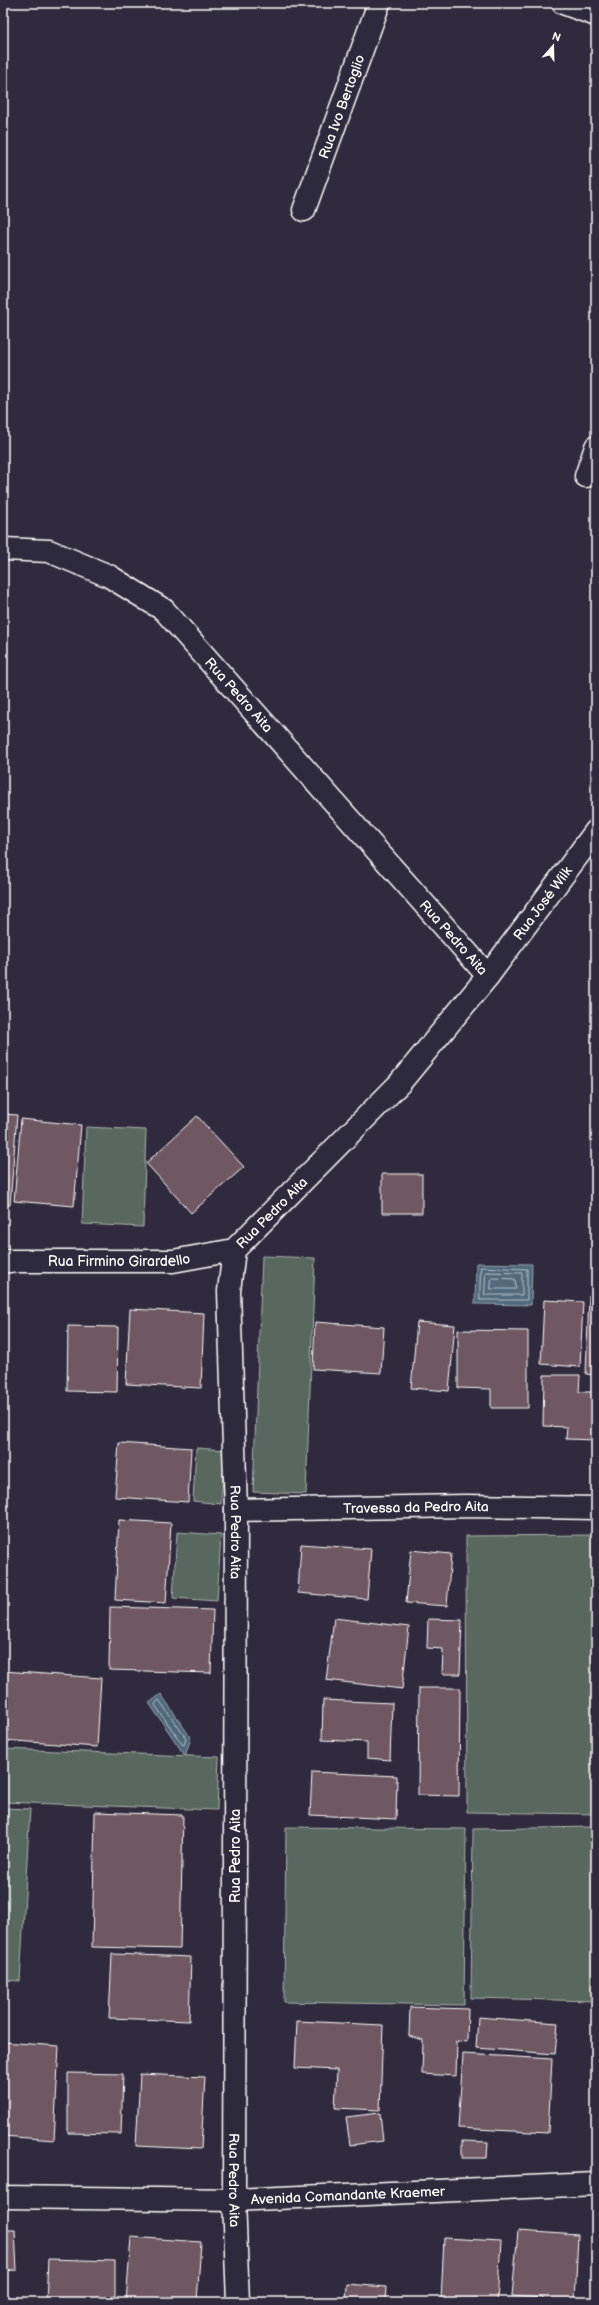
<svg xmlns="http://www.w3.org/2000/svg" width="599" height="2305" font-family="'Balsamiq Sans',sans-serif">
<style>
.green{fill:#59685f;stroke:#acb4af}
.water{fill:#51697b;stroke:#97a5b0}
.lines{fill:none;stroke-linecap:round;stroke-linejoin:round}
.shore{stroke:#b9c3ca;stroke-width:1}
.building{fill:#705863;stroke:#fff}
.street-casing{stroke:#fff;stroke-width:25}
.street{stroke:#2f2a3d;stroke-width:22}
.labels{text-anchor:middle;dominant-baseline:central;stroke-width:3.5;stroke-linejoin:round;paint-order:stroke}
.street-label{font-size:14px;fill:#fff;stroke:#2f2a3d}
</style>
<rect width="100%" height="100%" fill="#2f2a3d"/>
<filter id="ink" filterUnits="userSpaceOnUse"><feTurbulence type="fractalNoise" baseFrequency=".025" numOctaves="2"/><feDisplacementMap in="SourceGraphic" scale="8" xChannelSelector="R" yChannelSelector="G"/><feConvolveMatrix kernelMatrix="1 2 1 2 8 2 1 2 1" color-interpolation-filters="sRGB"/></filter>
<g filter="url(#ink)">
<!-- green -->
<g class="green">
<polygon points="86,1127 146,1130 143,1227 82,1224"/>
<polygon points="262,1256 315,1258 306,1494 253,1492"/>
<polygon points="196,1448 225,1450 221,1504 193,1501"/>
<polygon points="177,1532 221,1535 217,1601 173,1598"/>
<polygon points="596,1535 596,1814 467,1812 466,1536"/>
<polygon points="3,1749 219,1757 217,1810 3,1802"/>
<polygon points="3,1808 30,1809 20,1981 3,1980"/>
<polygon points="286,1827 466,1829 464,2005 284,2002"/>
<polygon points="596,1827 596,2001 471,1998 473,1829"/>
</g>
<!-- water -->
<g class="water">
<polygon points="476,1263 532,1264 531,1305 475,1304"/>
<polygon points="161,1694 191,1738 185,1756 149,1703"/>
</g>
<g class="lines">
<!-- shore -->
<g class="shore">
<polygon points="481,1267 527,1269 527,1300 480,1300"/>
<polygon points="486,1272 522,1273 522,1295 485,1295"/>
<polygon points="492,1278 515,1279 516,1289 491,1289"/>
<polygon points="159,1700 186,1738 184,1745 182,1744 155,1705"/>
</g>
</g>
<!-- building -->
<g class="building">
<polygon points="3,1114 17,1115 10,1205 3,1205"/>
<polygon points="197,1116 244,1167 191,1213 146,1163"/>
<polygon points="21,1119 81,1125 74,1206 14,1201"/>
<rect x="382" y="1174" width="40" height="39"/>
<polygon points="589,1295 596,1295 596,1375 586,1374"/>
<polygon points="544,1300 583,1302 580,1367 541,1364"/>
<polygon points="130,1309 204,1313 201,1388 126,1384"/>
<polygon points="315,1322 384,1327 381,1373 313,1369"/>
<polygon points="417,1322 455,1325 449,1391 411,1388"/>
<polygon points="68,1326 118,1327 117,1392 67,1391"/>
<polygon points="458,1330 528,1331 528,1408 491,1408 491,1389 458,1388"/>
<polygon points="544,1375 580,1375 579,1392 596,1392 596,1440 566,1439 567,1427 543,1426"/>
<polygon points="119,1443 191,1448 188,1502 115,1497"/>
<polygon points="119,1520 171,1523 166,1603 115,1600"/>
<polygon points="301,1544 371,1549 367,1599 298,1593"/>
<polygon points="411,1550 451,1554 447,1606 406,1603"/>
<polygon points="110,1607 213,1610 211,1673 109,1670"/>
<polygon points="334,1618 409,1627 402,1689 326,1680"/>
<polygon points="428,1619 462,1620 460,1674 442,1674 443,1649 427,1648"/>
<polygon points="3,1671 101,1678 97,1747 3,1740"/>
<polygon points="419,1688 460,1688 459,1796 418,1795"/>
<polygon points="323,1700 392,1703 390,1760 367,1758 367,1742 322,1740"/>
<polygon points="312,1772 397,1776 396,1819 310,1815"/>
<polygon points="95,1812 183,1815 180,1949 92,1947"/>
<polygon points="112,1954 191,1957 189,2021 109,2018"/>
<polygon points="410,2007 468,2009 467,2042 457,2041 456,2076 422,2074 423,2040 409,2036"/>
<polygon points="478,2017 558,2023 555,2054 476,2048"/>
<polygon points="297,2021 383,2025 380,2110 335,2108 337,2070 295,2068"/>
<polygon points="3,2042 59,2046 54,2140 3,2136"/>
<polygon points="463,2054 552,2059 548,2133 458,2128"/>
<polygon points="68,2073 123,2074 121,2134 68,2133"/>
<polygon points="140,2074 205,2077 201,2149 136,2146"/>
<polygon points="380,2113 383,2141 350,2145 346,2117"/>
<polygon points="462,2141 488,2142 487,2158 462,2158"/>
<polygon points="3,2230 15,2230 17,2270 3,2271"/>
<polygon points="518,2231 578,2235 575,2302 543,2302 543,2298 512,2296"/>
<polygon points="131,2237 201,2242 197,2302 126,2302"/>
<polygon points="444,2238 501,2241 497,2302 441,2300"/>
<polygon points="48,2259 115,2261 115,2302 46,2302"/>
<polygon points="347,2284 386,2287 385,2302 346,2302"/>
</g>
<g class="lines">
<defs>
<g id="street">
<polyline points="563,3 596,15"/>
<path id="s1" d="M304,210L379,3"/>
<polyline points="586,476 596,447"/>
<path id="s2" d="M3,549L49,551L109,576L164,610L488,976L399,1084L234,1250L229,1291L236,1510L234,2200L238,2302"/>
<path id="s3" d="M488,976L596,831"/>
<path id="s4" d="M3,1261H173L234,1250"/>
<path id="s5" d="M236,1510L466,1506L596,1508"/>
<path id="s6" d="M3,2197L234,2200L596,2184"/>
</g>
</defs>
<!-- street casing -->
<use href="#street" class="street-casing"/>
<!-- street -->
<use href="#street" class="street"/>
</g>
</g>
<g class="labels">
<!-- street labels -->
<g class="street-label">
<text stroke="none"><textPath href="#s1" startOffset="110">Rua Ivo Bertoglio</textPath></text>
<text stroke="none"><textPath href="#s2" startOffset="289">Rua Pedro Aita</textPath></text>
<text stroke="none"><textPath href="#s3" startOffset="91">Rua José Wilk</textPath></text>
<text stroke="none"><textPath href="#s2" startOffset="613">Rua Pedro Aita</textPath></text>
<text transform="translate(272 1213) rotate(-45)">Rua Pedro Aita</text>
<text stroke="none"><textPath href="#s4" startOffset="116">Rua Firmino Girardello</textPath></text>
<text stroke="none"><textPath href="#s5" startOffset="180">Travessa da Pedro Aita</textPath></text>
<text stroke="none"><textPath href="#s2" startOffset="1321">Rua Pedro Aita</textPath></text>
<text transform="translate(235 1856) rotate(-90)">Rua Pedro Aita</text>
<text stroke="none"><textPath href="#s2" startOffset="1969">Rua Pedro Aita</textPath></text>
<text stroke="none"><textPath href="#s6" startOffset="345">Avenida Comandante Kraemer</textPath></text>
</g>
</g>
<!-- margin -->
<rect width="599" height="2305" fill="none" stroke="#2f2a3d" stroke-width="16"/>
<rect x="8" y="8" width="583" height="2289" fill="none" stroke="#fff" stroke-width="1.5" filter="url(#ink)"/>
<!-- north arrow -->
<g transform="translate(553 46) rotate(20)" stroke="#2f2a3d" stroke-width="3" paint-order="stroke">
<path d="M0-3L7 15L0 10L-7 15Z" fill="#ffffff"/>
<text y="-6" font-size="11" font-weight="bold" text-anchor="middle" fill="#ffffff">N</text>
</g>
</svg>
